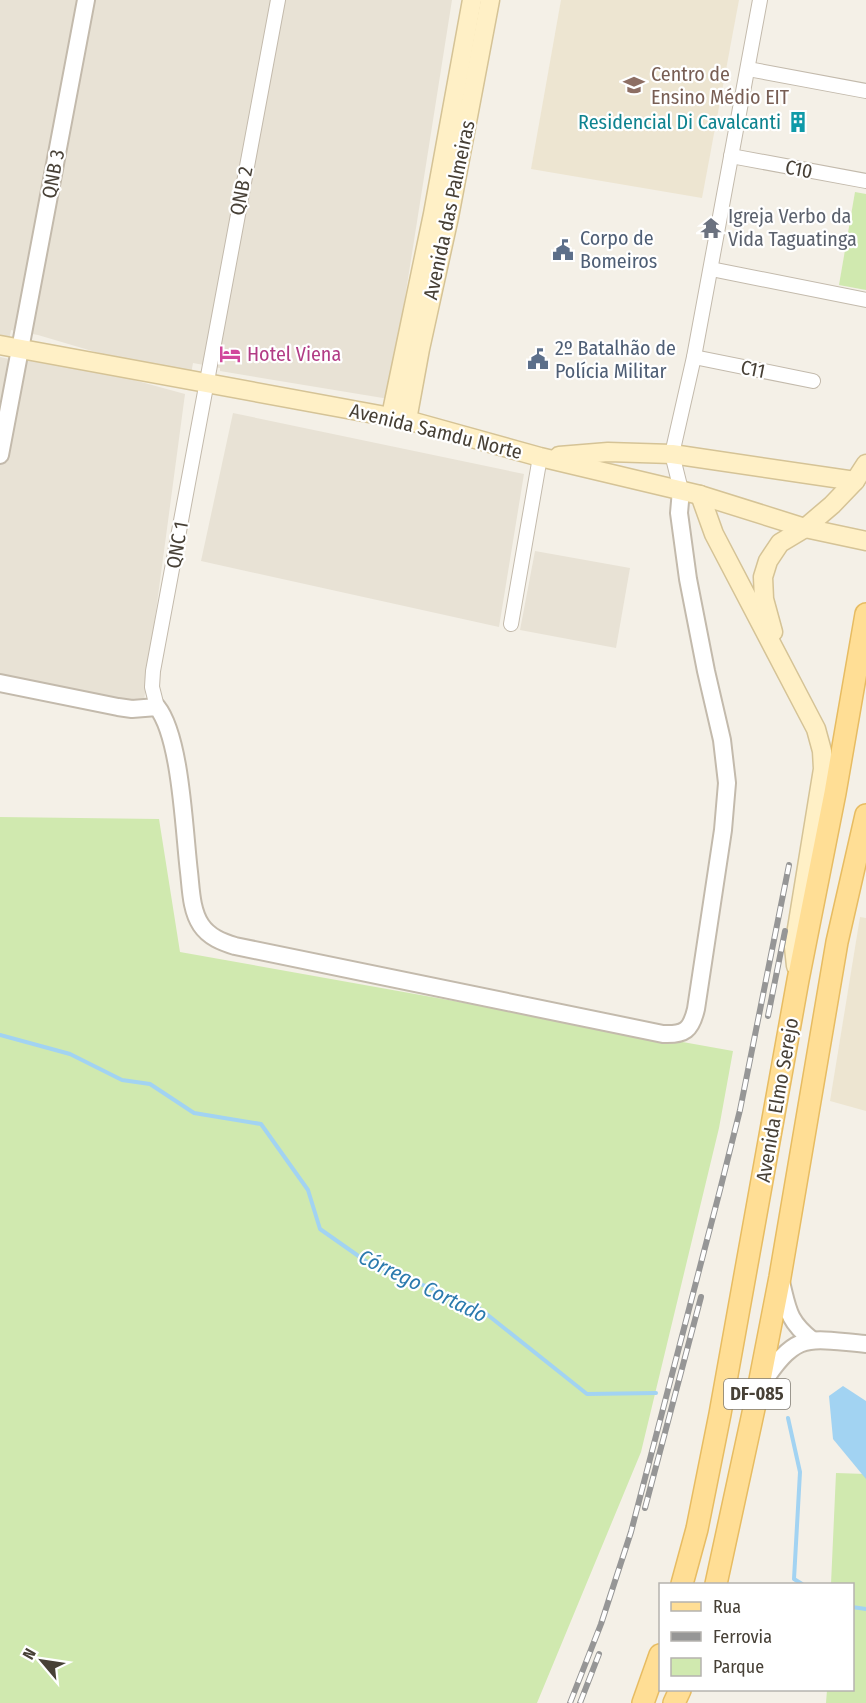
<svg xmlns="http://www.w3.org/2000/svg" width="866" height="1703" font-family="'Fira Sans Condensed',sans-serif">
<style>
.residential{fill:#e8e2d5}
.education{fill:#ede5d1}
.green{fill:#d0e9af}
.water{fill:#a2d3f2}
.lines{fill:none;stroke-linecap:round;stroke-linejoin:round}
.stream{stroke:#a2d3f2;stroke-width:4}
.minor-casing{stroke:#c3baac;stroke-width:16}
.tertiary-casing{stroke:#c3baac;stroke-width:20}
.secondary-casing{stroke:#d5c396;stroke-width:21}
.primary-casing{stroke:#e7bc62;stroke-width:24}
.minor{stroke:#fff;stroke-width:14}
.tertiary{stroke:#fff;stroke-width:16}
.secondary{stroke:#fff0c6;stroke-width:18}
.primary{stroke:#ffde95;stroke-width:21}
.rail-casing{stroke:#969696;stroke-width:6}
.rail{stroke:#fff;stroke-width:4;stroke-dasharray:11;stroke-linecap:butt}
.labels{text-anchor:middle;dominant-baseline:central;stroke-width:4.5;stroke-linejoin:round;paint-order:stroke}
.shield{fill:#fff;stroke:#7e7972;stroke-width:1.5}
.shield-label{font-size:18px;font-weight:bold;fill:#474036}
.education-label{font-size:20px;fill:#785e54;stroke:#fff;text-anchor:start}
.culture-label{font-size:20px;fill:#0d838f;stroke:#fff;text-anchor:end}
.street-label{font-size:20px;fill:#474036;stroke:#fff}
.worship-label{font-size:20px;fill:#5b616d;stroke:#fff;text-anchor:start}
.service-label{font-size:20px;fill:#4e5e75;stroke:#fff;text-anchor:start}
.hotel-label{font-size:20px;fill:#b23c85;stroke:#fff;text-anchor:start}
.water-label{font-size:21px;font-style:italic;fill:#2b7aae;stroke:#fff}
</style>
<rect width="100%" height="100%" fill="#f4f0e7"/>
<!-- residential -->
<g class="residential">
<polygon points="0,0 452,0 389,399 220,371 220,368 193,363 190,380 38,335 11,330 8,346 0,345"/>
<polygon points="20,349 185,394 143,708 0,683 0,357 18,361"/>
<polygon points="233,413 524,474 499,627 201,561"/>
<polygon points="535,551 630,568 616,648 520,630"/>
</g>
<!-- education -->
<g class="education">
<polygon points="561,0 739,0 702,198 531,169"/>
<polygon points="860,917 866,918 866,1111 830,1101"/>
</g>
<!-- green -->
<g class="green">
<polygon points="855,192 866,194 866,290 839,285"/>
<polygon points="0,817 159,819 180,952 733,1051 719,1128 641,1452 537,1703 0,1703"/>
<polygon points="836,1473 866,1474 866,1703 826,1703 827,1690 852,1690 852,1584 831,1584"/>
</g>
<!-- water -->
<polygon class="water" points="843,1386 866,1401 866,1479 833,1439 829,1396"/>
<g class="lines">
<!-- stream -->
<g class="stream">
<polyline points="0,1035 70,1054 122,1080 150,1084 194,1113 261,1124 308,1190 320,1229 367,1262 479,1308 587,1394 656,1393"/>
<polyline points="788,1418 800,1472 794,1579 802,1584"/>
<polyline points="852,1607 866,1609"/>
</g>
<defs>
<g id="minor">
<polyline points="748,69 866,91"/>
<polyline points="731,156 866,181"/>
<polyline points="711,269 866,300"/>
<polyline points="694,357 813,381"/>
<polyline points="681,490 672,454 694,357 760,0"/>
<polyline points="511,624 540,457"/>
<polyline points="157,707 152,687 153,671 278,0"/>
</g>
<g id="tertiary">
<polyline points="0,455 86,0"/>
<path d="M0,683L118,707L132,709L157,707C181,737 184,831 189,872C191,889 191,910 201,925C209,937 222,942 235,946L663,1034C685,1035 691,1030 696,1009L723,830L727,783L722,740L706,671L688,579L679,513L681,490"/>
<path d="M781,1282C788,1310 788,1321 812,1340"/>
<path d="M762,1384C797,1330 808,1339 866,1344"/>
</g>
<g id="secondary">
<polyline points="0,345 407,420 540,457 700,495 805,528 866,541"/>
<polyline points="391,416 433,214 472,0"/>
<polyline points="407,420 420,349 449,217 490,0"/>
<polyline points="559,456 608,452 672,454 855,481"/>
<polyline points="700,495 714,534 816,729 822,751 823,769 794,947 796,966"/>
<polyline points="773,632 764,599 763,577 768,561 780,543 805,528 832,505 855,481 866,464"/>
</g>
<g id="primary">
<polyline points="682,1584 697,1529 720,1414 798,980 835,793 866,614"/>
<polyline points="716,1584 758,1390 780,1277 837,942 866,815"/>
<polyline points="643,1703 660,1655"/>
<polyline points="674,1703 680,1690"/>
</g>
</defs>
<!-- minor casing -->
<use href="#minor" class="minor-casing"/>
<!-- tertiary casing -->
<use href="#tertiary" class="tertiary-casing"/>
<!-- secondary casing -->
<use href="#secondary" class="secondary-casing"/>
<!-- primary casing -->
<use href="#primary" class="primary-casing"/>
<!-- minor -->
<use href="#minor" class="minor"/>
<!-- tertiary -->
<use href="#tertiary" class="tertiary"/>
<!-- secondary -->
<use href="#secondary" class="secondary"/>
<!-- primary -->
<use href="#primary" class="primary"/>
<defs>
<g id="rail">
<polyline points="768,1016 785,931"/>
<polyline points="645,1508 701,1297"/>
<polyline points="570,1703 601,1624 631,1532 720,1190 740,1110 789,865"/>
<polyline points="580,1703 599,1654"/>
</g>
</defs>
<!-- rail casing -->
<use href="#rail" class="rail-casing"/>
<!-- rail -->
<use href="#rail" class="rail"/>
</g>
<!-- icons -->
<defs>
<symbol id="school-bare" viewBox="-9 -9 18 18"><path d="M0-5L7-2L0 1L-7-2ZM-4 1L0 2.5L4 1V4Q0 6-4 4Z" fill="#8d6e63" stroke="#fff" stroke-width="2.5" paint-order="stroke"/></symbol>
<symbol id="building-bare" viewBox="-9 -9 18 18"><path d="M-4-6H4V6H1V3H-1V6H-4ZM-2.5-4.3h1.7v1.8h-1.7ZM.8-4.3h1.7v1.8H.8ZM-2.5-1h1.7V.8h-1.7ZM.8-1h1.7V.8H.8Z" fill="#0f9aa8" stroke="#fff" stroke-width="2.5" paint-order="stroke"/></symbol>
<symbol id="temple-bare" viewBox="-9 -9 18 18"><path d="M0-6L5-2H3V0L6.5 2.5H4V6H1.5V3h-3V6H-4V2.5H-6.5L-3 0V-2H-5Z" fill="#6b7280" stroke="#fff" stroke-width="2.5" paint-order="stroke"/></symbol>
<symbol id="civic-bare" viewBox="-9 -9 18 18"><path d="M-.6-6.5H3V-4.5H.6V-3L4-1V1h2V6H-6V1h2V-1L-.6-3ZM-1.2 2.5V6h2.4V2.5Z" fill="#5c6f8a" stroke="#fff" stroke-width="2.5" paint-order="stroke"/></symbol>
<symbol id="hotel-bare" viewBox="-9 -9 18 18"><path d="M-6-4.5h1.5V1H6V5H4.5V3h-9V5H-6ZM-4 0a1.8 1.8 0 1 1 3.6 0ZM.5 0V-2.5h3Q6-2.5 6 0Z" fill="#d1479c" stroke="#fff" stroke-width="2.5" paint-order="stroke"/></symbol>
</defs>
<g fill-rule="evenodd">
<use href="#school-bare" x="619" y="70" width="30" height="30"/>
<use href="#building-bare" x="783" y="107" width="30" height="30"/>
<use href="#temple-bare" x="696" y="213" width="30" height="30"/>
<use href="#civic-bare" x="548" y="235" width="30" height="30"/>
<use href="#hotel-bare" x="215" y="339" width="30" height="30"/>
<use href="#civic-bare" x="523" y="344" width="30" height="30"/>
</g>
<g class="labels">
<!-- shield labels -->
<rect class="shield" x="724" y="1379" width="66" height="30" rx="4.5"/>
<g class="shield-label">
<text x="757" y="1394">DF-085</text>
</g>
<!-- education labels -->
<g class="education-label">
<text x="651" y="74">Centro de<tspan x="651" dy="23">Ensino Médio EIT</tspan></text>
</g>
<!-- culture labels -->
<g class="culture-label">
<text x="781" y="122">Residencial Di Cavalcanti</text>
</g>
<!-- street labels -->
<g class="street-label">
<text transform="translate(799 169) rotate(11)">C10</text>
<text transform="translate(53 174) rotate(-79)">QNB 3</text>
<text transform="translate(241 191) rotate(-79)">QNB 2</text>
<text transform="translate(449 210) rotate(-78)">Avenida das Palmeiras</text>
<text transform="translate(753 369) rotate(11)">C11</text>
<text transform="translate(436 431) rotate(14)">Avenida Samdu Norte</text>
<text transform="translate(177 545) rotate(-80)">QNC 1</text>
<text transform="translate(777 1100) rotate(-80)">Avenida Elmo Serejo</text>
</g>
<!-- worship labels -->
<g class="worship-label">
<text x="728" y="216">Igreja Verbo da<tspan x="728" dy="23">Vida Taguatinga</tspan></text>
</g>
<!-- service labels -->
<g class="service-label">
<text x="580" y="238">Corpo de<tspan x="580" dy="23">Bomeiros</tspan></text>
<text x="555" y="348">2º Batalhão de<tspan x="555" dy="23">Polícia Militar</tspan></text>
</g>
<!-- hotel labels -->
<g class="hotel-label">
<text x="247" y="354">Hotel Viena</text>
</g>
<!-- water labels -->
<g class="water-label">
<text transform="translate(423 1286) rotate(26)">Córrego Cortado</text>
</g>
</g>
<!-- legend -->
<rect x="659" y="1583" width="195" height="108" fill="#ffffff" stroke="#b5b3af" stroke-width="1.5"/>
<rect x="671" y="1602" width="30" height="9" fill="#ffde95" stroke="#b5b3af" stroke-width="1.5"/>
<text x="713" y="1613" font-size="18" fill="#474036">Rua</text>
<rect x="671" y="1632" width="30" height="9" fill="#969696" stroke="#b5b3af" stroke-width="1.5"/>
<text x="713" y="1643" font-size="18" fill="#474036">Ferrovia</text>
<rect x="671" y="1658" width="30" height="18" fill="#d0e9af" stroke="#b5b3af" stroke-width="1.5"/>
<text x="713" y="1673" font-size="18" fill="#474036">Parque</text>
<!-- north arrow -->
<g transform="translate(42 1661) rotate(299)" stroke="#ffffff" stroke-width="4.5" paint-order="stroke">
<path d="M0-4.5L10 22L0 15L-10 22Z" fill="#474036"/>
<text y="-9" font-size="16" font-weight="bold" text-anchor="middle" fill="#474036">N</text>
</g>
</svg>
